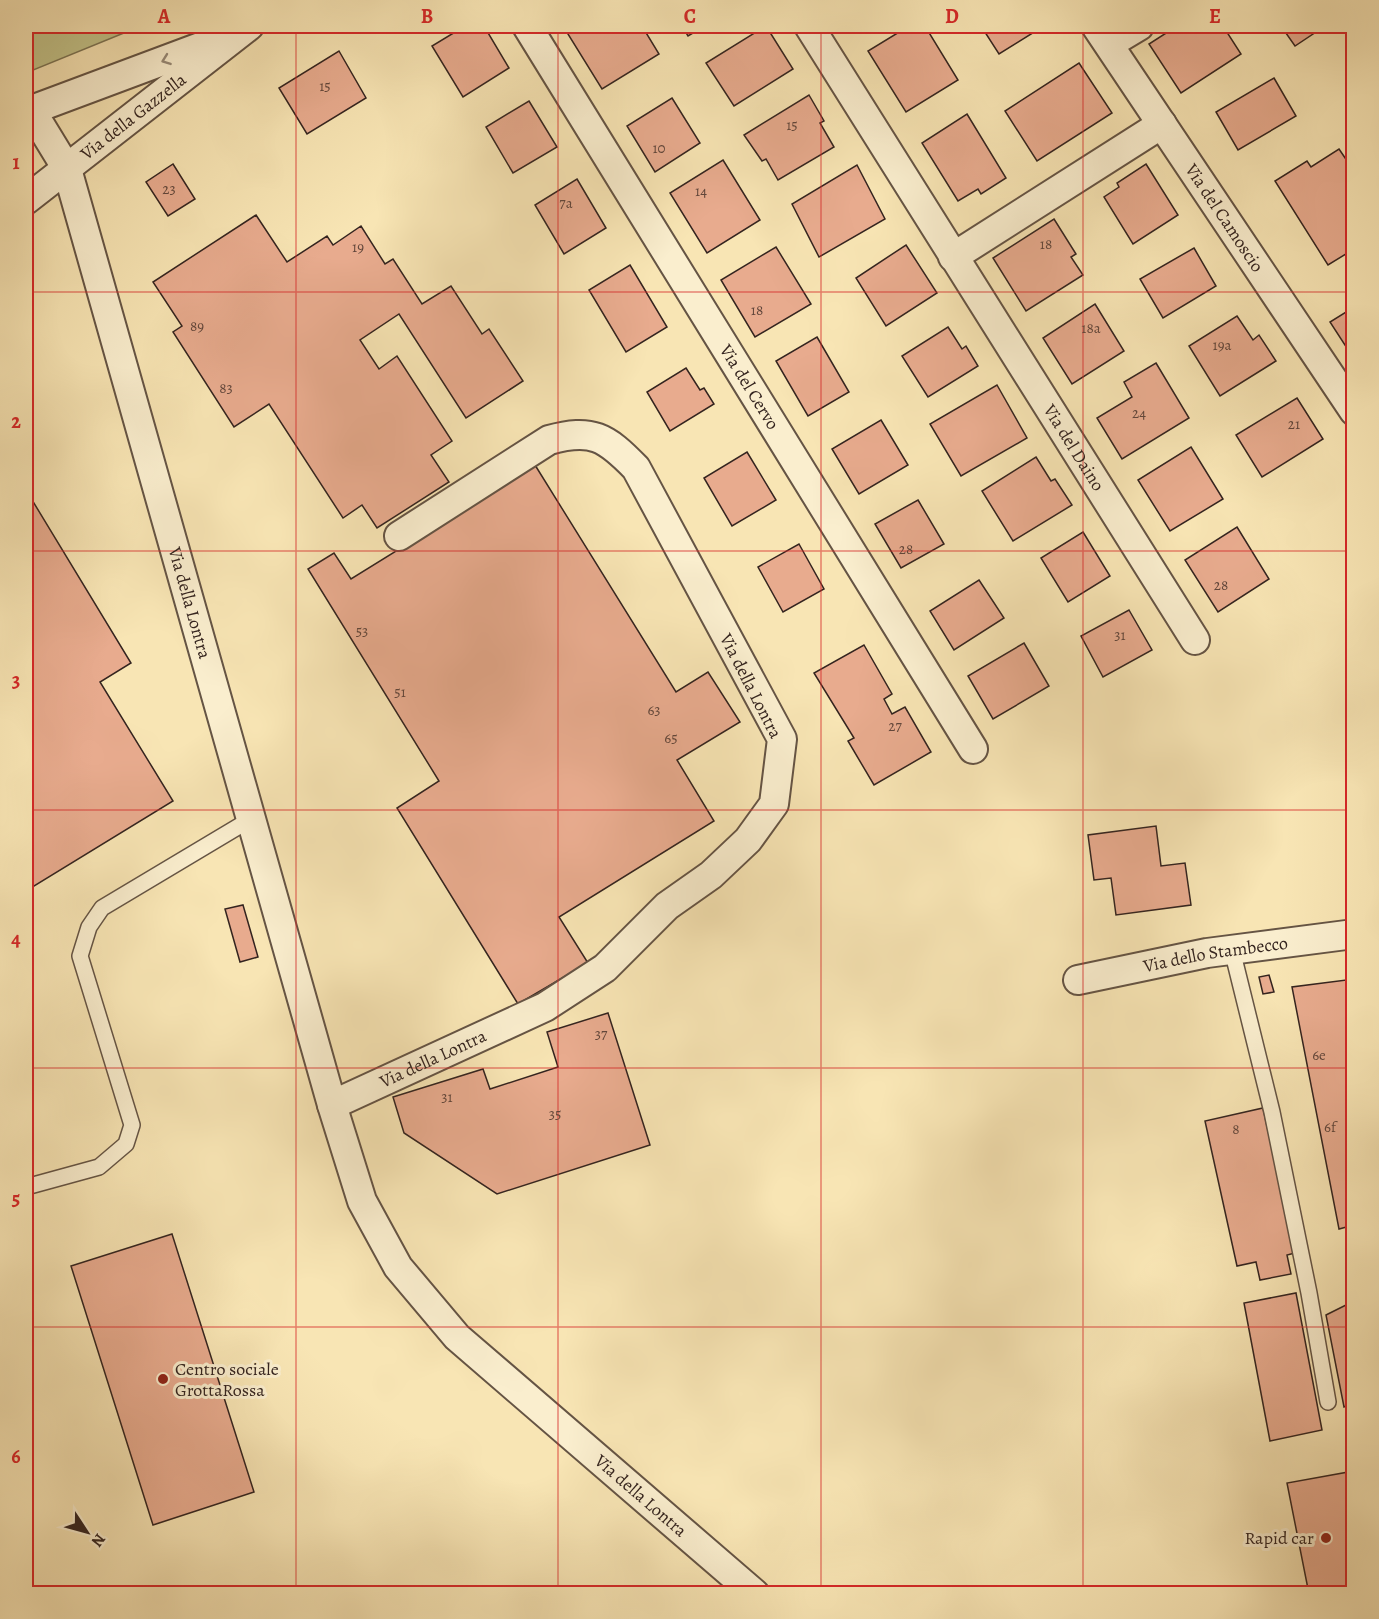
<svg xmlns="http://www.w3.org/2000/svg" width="1379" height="1619" font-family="Alegreya,serif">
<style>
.green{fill:#c3c389;stroke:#7c7454;stroke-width:1.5}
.building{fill:#e8ab8e;stroke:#34241f;stroke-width:1.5}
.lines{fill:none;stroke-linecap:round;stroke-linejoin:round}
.lane-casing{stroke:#655444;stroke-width:18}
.street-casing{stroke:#655444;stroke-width:32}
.lane{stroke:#faeece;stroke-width:15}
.street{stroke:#faeece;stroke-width:28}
.oneway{stroke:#978976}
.grid{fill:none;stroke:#d62828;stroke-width:1.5;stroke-opacity:0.55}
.poi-dot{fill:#8f2418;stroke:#faeece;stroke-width:2}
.labels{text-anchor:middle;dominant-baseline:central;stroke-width:6;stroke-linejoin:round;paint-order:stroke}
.number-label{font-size:15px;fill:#61463b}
.street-label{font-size:18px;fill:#34241f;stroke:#faeece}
.poi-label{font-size:18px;fill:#34241f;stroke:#faeece;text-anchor:start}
.neatline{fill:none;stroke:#d62828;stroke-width:2}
.grid-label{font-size:20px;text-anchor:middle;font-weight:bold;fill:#d62828}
</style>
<rect width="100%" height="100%" fill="#f8e5b4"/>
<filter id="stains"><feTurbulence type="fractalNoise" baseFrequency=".00333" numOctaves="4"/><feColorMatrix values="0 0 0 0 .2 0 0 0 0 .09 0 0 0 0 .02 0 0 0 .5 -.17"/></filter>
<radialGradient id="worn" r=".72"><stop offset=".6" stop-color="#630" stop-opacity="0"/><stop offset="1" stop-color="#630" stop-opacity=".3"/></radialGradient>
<!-- green -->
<polygon class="green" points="26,26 141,26 26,73"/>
<!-- building -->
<g class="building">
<polygon points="465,26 484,26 509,68 463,97 432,46"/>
<polygon points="563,26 642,26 659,54 602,89"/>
<polygon points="682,26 705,26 688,36"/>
<polygon points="766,26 793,69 734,106 706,63"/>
<polygon points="909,26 925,26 958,80 906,112 868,51"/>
<polygon points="981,26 1044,26 999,54"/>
<polygon points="1177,26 1223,26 1241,54 1181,93 1149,44"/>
<polygon points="1281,26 1325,26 1295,46"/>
<polygon points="339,51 366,98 307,134 279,88"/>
<polygon points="1079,63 1112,113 1037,161 1005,111"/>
<polygon points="1274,78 1296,116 1238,150 1216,112"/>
<polygon points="809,95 824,121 820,123 834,147 778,180 766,159 762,161 744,135"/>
<polygon points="672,98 700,143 655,172 627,126"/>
<polygon points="529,101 557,147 513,173 486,127"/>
<polygon points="967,114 1006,178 981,194 978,189 958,201 922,143"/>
<polygon points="1339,149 1354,171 1354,249 1328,265 1275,181 1307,161 1311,167"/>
<polygon points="723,160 760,220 707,253 670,193"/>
<polygon points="173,164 195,199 168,216 146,182"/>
<polygon points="1146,164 1178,215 1133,244 1104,197 1119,187 1117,183"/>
<polygon points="857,165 885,219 819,257 792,204"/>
<polygon points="577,179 606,228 564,254 535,205"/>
<polygon points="256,215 287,262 327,236 333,245 361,226 385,264 393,259 422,304 451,286 482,334 489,329 523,381 466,418 399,314 360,340 379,369 397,356 452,441 431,455 449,482 377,528 362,505 343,518 269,404 234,427 173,332 182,326 153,282"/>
<polygon points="1054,219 1076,254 1071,257 1083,275 1026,311 993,258"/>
<polygon points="906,245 937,293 886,326 856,278"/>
<polygon points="776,247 811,304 755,337 721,280"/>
<polygon points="1194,248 1216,286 1163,318 1140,279"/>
<polygon points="630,265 667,327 626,352 589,290"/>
<polygon points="1095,304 1124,351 1072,384 1043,338"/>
<polygon points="1354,307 1354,359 1330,322"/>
<polygon points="1237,316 1253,340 1259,335 1276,361 1220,396 1189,346"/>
<polygon points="948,327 962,349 966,346 978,366 928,397 902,356"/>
<polygon points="817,337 849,392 808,416 776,361"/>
<polygon points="1156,363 1189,418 1122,459 1097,418 1132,397 1124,382"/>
<polygon points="686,368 700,390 704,388 714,404 670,431 647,392"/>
<polygon points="997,385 1027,438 961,476 930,424"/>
<polygon points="1297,398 1323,439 1262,477 1236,435"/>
<polygon points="881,420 908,465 859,494 832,449"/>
<polygon points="1191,447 1223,499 1170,531 1138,480"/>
<polygon points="747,452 776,500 732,526 704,478"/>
<polygon points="1036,457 1051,481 1055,479 1072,505 1013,541 982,491"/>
<polygon points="535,465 676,692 708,672 740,722 677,760 714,821 559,917 588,963 518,1004 397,808 439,781 308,569 334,553 351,579"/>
<polygon points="26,490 131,663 100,682 173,801 26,891"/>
<polygon points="918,500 944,544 901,568 875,524"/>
<polygon points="1237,527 1269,579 1218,612 1185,560"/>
<polygon points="1083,532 1110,576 1068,602 1041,558"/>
<polygon points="799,544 824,589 783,612 758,567"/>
<polygon points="979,580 1004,618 954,650 930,611"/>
<polygon points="1129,610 1152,650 1103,677 1081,636"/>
<polygon points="1024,643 1049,686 993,719 968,676"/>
<polygon points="864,645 892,694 884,699 892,714 905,707 931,752 874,785 848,741 854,738 814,673"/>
<polygon points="1156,826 1161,866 1185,863 1191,905 1116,915 1111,878 1094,880 1088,835"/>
<polygon points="243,905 258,957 240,962 225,909"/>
<polygon points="1269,975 1274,992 1263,994 1259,977"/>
<polygon points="1354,979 1354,1225 1339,1229 1292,987"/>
<polygon points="608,1013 650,1145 497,1194 404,1133 393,1097 483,1069 490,1089 558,1067 547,1032"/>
<polygon points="1263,1108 1295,1253 1287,1255 1291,1274 1260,1280 1256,1262 1237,1266 1205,1121"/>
<polygon points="172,1234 254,1492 153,1525 71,1266"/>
<polygon points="1296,1293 1322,1430 1270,1441 1244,1303"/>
<polygon points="1354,1301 1354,1403 1344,1407 1326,1315"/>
<polygon points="1354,1471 1354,1594 1309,1594 1287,1483"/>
</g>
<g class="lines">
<defs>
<g id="lane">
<polyline points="1232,950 1272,1112 1309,1293 1328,1402"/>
<polyline points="26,1187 99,1167 126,1144 132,1125 80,956 89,927 102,908 251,819"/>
</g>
<g id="street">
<path id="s1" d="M527,26L973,749"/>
<path id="s2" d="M809,26L1195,640"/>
<path id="s3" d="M1096,26L1354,411"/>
<polyline points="1109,44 1139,26"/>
<path id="s4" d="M31,110L67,169L332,1105L362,1201L398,1267L457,1337L755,1594"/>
<polyline points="26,112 216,41"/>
<path id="s5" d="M26,200L249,26"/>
<polyline points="953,257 1162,124"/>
<path id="s6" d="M1078,980L1207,953L1354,934"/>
<path id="s7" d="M332,1105L545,1007L605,968L667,906L711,875L748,840L774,804L782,739L636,468C606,437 592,428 549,440L399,536"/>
</g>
</defs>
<!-- lane casing -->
<use href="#lane" class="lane-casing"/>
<!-- street casing -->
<use href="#street" class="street-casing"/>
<!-- lane -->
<use href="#lane" class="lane"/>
<!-- street -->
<use href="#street" class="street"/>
</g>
<!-- one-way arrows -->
<defs><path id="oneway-chevron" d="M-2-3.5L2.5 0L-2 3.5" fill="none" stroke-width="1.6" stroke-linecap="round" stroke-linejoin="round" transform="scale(1.5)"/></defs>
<use class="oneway" href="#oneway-chevron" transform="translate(166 60) rotate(160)"/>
<!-- grid -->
<path class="grid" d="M296,26V1594M558,26V1594M821,26V1594M1083,26V1594M26,292H1354M26,551H1354M26,810H1354M26,1068H1354M26,1327H1354"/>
<!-- markers -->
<g class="poi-dot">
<circle cx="163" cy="1379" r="6"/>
<circle cx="1326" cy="1538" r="6"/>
</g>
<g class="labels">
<!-- number labels -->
<g class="number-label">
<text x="325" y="86">15</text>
<text x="792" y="125">15</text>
<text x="659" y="148">10</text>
<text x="169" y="189">23</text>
<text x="701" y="191">14</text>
<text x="566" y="203">7a</text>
<text x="1046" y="244">18</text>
<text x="358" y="247">19</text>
<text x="757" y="310">18</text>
<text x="197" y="326">89</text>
<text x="1091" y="328">18a</text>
<text x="1222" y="345">19a</text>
<text x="226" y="388">83</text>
<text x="1139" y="413">24</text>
<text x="1294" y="424">21</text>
<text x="906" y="549">28</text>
<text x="1221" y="585">28</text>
<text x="362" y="631">53</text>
<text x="1120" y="635">31</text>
<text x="400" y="692">51</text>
<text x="654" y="710">63</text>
<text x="895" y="726">27</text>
<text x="671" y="738">65</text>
<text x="601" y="1034">37</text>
<text x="1319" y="1055">6e</text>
<text x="447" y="1097">31</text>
<text x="555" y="1114">35</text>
<text x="1330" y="1127">6f</text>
<text x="1236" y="1129">8</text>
</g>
<!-- street labels -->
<g class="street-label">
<text stroke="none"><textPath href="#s5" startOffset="136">Via della Gazzella</textPath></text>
<text stroke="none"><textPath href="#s3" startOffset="231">Via del Camoscio</textPath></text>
<text stroke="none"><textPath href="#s1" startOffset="424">Via del Cervo</textPath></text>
<text stroke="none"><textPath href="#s2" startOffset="498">Via del Daino</textPath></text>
<text stroke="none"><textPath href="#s4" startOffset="520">Via della Lontra</textPath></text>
<text transform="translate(751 686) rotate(63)">Via della Lontra</text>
<text stroke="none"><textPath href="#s6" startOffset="140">Via dello Stambecco</textPath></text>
<text stroke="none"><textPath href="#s7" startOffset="111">Via della Lontra</textPath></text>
<text stroke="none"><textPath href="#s4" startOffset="1552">Via della Lontra</textPath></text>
</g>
<!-- poi labels -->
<g class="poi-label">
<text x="175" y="1369">Centro sociale<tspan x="175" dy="21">GrottaRossa</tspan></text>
<text x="1314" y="1538" text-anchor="end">Rapid car</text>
</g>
</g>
<!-- margin -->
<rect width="1379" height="1619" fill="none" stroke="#f8e5b4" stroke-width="66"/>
<!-- north arrow -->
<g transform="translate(87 1532) rotate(126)" stroke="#faeece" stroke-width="4.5" paint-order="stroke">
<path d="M0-4.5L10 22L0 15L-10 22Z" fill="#34241f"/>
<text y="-9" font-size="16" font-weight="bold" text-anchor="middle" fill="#34241f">N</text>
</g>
<rect x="33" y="33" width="1313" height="1553" class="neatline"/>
<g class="grid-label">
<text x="164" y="23">A</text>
<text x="427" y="23">B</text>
<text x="690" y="23">C</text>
<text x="952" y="23">D</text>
<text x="1215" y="23">E</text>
<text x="16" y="169">1</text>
<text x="16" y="428">2</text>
<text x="16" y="687">3</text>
<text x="16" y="946">4</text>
<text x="16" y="1205">5</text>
<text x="16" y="1463">6</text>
</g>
<rect width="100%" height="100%" filter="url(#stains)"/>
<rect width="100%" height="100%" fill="url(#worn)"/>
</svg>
